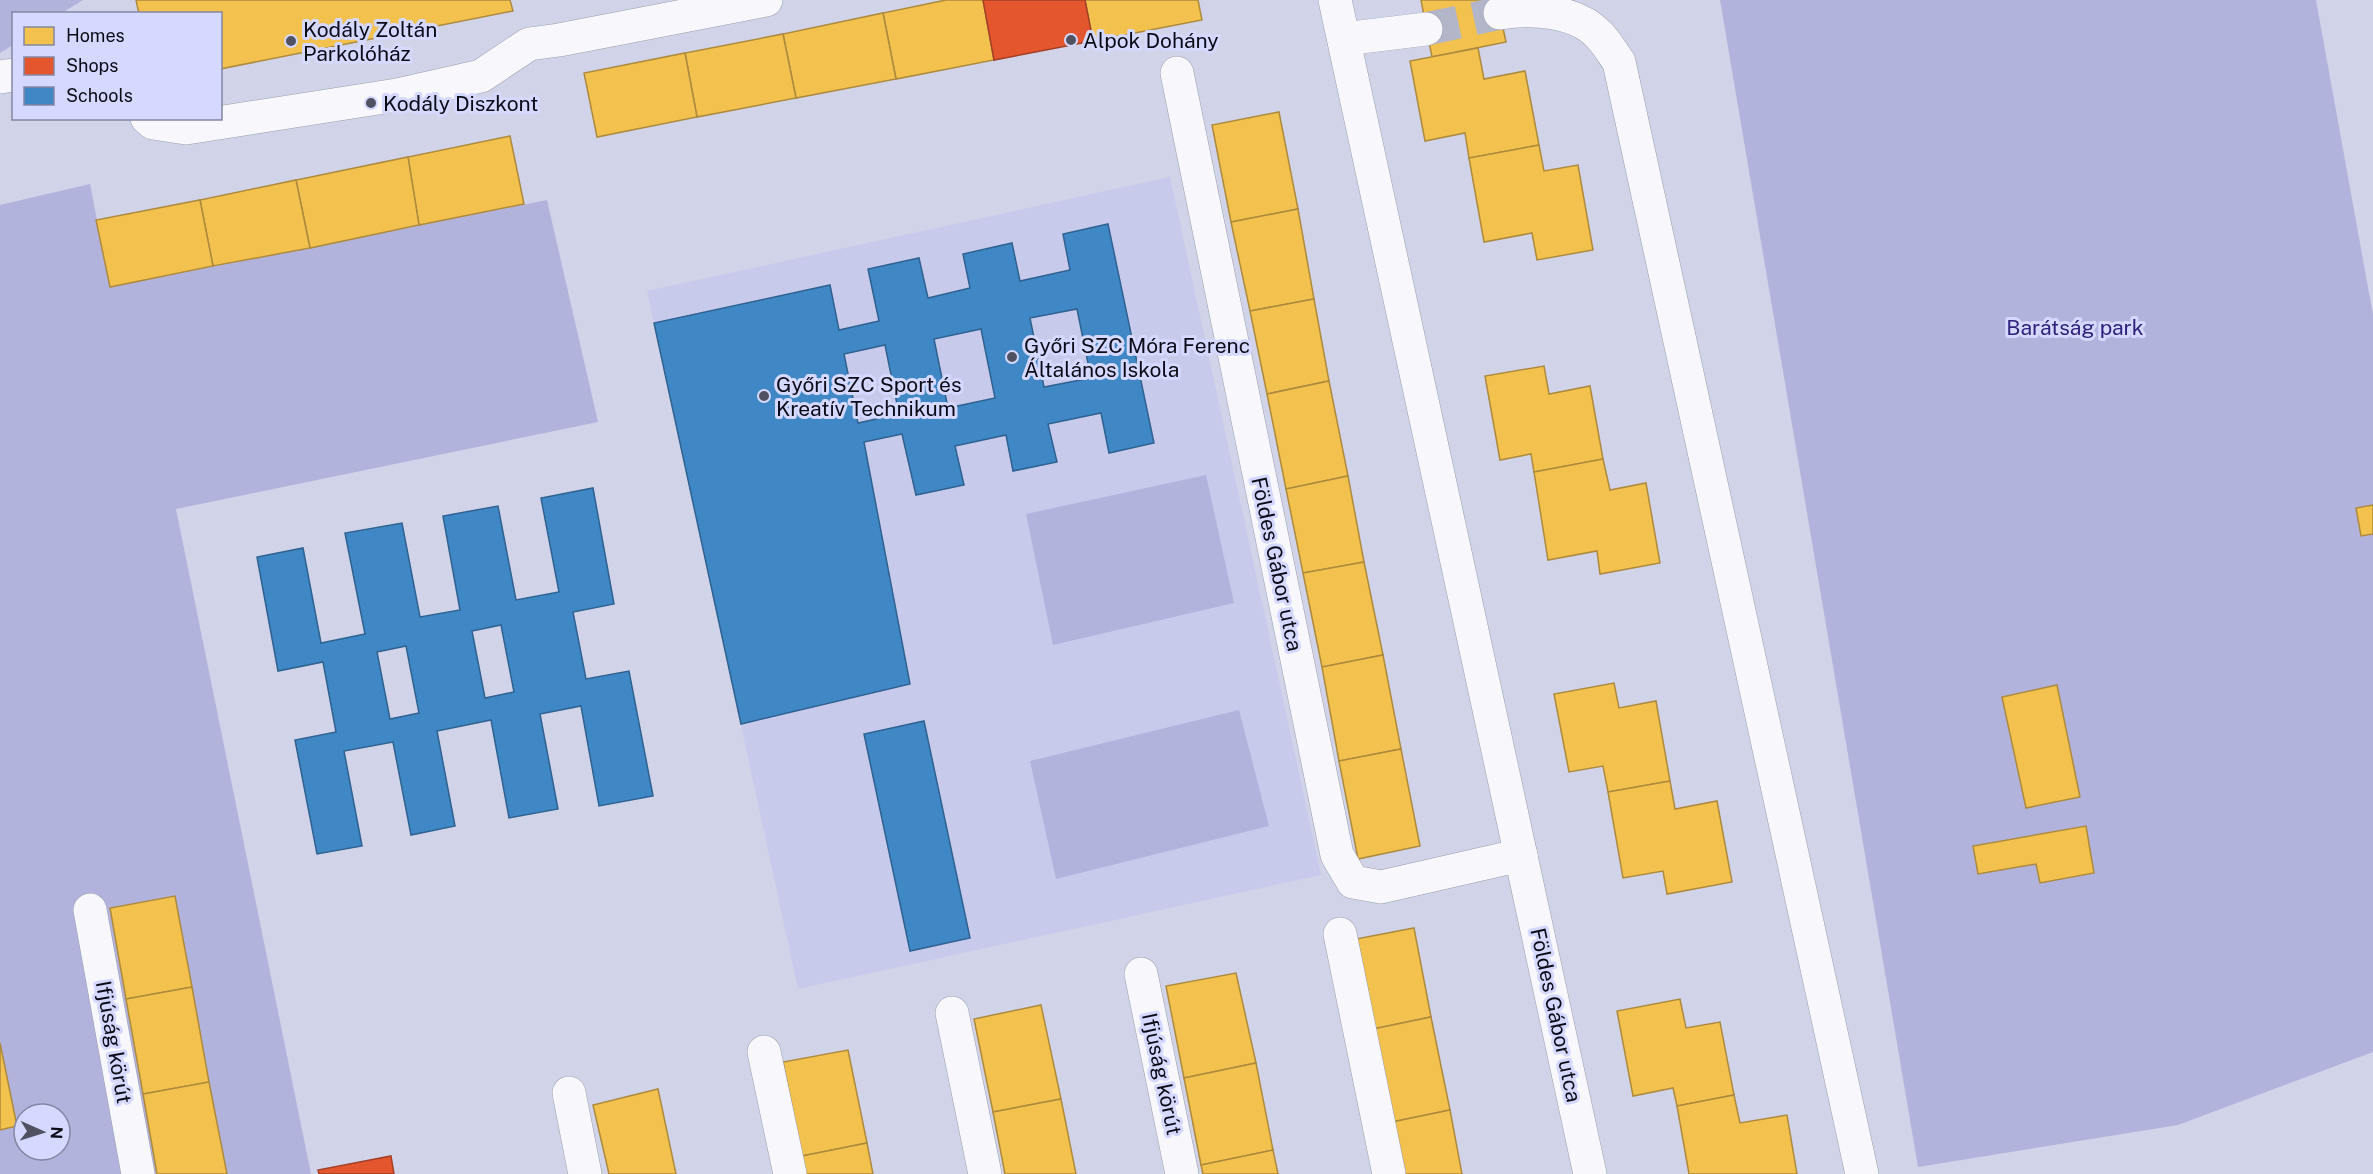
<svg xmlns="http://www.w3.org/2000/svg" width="2373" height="1174" font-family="'Public Sans',sans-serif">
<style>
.built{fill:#c8caec}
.green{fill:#b1b3dc;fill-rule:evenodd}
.homes{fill:#f2c14e;stroke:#ad8a3e;stroke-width:1.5}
.shops{fill:#e4572e;stroke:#a34027;stroke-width:1.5}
.schools{fill:#3f88c5;stroke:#2f6291;stroke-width:1.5;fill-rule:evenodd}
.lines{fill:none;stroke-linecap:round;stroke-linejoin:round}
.minor-tunnel{stroke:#b3b5c9;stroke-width:33;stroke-dasharray:33 16;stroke-linecap:butt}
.minor-casing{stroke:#9c9dad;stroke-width:34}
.minor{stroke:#f8f8fc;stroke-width:33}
.poi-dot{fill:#505161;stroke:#d5d8ff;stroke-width:2}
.labels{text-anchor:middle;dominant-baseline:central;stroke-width:6;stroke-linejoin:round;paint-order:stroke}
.poi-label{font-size:21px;fill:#0b0b18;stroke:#d5d8ff;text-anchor:start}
.park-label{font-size:21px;fill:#2e207b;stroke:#d5d8ff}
.street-label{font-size:21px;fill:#0b0b18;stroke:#d5d8ff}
</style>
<rect width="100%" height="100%" fill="#d1d3e8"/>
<!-- built -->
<polygon class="built" points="1170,177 1321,875 798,989 647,291"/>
<!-- green -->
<g class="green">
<polygon points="0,0 83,0 62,13 14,14 13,45 0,53"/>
<polygon points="1720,0 2316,0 2373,315 2373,1052 2178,1125 1918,1167"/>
<path d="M90,184L110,287L547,200L598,422L176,509L311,1174H0V205ZM24,1114H60V1150H24Z"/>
<polygon points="1206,475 1234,603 1053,645 1026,514"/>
<polygon points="1239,710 1269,826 1056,879 1030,761"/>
</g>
<!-- homes -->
<g class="homes">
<polygon points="136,0 510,0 513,11 220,69 220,14 139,14"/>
<polygon points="946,0 983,0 994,60 896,79 883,13"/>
<polygon points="1085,0 1198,0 1202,20 1093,41"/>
<polygon points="1421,0 1497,0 1506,42 1432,57"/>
<polygon points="883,13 896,79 796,98 783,34"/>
<polygon points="783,34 796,98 697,117 685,53"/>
<polygon points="1478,48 1484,79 1525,71 1539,145 1469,158 1465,133 1425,141 1410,61"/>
<polygon points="685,53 697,117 597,137 584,73"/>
<polygon points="1279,112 1298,209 1231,222 1212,125"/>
<polygon points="510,136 524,204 419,225 408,157"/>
<polygon points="1539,145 1544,171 1578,165 1593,250 1537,260 1532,233 1484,242 1469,158"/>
<polygon points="408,157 419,225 310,248 296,180"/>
<polygon points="296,180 310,248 213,266 200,200"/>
<polygon points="200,200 213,266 110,287 96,220"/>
<polygon points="1298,209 1314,299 1250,311 1231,222"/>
<polygon points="1314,299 1329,381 1267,394 1250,311"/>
<polygon points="1544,366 1549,394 1590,386 1603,459 1534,472 1531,454 1500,460 1485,376"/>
<polygon points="1329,381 1348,476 1286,489 1267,394"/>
<polygon points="1603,459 1610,490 1646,483 1660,563 1600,574 1597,551 1548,560 1534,472"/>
<polygon points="1348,476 1364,562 1303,573 1286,489"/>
<polygon points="2373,505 2373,534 2361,536 2356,508"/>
<polygon points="1364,562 1383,655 1322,667 1303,573"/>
<polygon points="1383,655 1401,749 1339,761 1322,667"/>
<polygon points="1614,683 1619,708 1656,701 1670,781 1608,792 1603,766 1569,772 1554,694"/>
<polygon points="2057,685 2080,797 2026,808 2002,697"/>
<polygon points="1401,749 1420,846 1358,859 1339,761"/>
<polygon points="1670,781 1675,809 1717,801 1732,882 1667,894 1663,871 1623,878 1608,792"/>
<polygon points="2086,826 2094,873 2040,883 2036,864 1978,874 1973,846"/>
<polygon points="175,896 192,987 126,999 110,908"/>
<polygon points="1414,928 1431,1017 1373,1029 1356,939"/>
<polygon points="1236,973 1256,1063 1184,1078 1166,986"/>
<polygon points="192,987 209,1082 143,1094 126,999"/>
<polygon points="1680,999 1686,1028 1720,1022 1734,1095 1677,1106 1673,1088 1633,1096 1617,1011"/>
<polygon points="1041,1005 1061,1099 993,1112 974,1019"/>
<polygon points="1431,1017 1450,1110 1392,1122 1373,1029"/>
<polygon points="0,1043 17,1126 0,1130"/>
<polygon points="848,1050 867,1143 802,1156 783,1062"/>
<polygon points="1256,1063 1273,1150 1201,1165 1184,1078"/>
<polygon points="209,1082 227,1174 157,1174 143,1094"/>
<polygon points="658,1089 676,1174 609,1174 593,1105"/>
<polygon points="1734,1095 1740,1123 1787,1115 1797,1174 1689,1174 1677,1106"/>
<polygon points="1061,1099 1076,1174 1005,1174 993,1112"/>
<polygon points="1450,1110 1462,1174 1403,1174 1392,1122"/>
<polygon points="867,1143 873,1174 806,1174 802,1156"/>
<polygon points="1273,1150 1278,1174 1203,1174 1201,1165"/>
</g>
<!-- shops -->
<g class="shops">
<polygon points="983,0 1085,0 1093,41 994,60"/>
<polygon points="391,1156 394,1174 319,1174 318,1170"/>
</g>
<!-- schools -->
<g class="schools">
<path d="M1108,224L1154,443L1109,453L1101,413L1048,424L1057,462L1013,471L1006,435L955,446L964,485L916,495L902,434L864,442L910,684L741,724L654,323L830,285L839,330L879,321L868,269L919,258L928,298L970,288L963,254L1012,243L1020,281L1070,270L1063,234ZM1077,309L1091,378L1044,387L1030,318ZM981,329L995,398L948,408L934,339ZM885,345L899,414L858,423L844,354Z"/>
<path d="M593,488L614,604L573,612L586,679L629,671L653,796L599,806L581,706L540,714L558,809L509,818L491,720L437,731L455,826L411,835L393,742L344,751L362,846L317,854L295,740L336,732L323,662L278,671L257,557L303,548L321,643L365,634L345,533L402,523L420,617L460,610L443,516L498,506L516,600L559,592L541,498ZM501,625L514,692L485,698L472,631ZM406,646L419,713L390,719L377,652Z"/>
<polygon points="924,721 970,938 910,951 864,734"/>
</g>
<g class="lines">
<!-- minor-tunnel -->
<polyline class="minor-tunnel" points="1426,29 1500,13"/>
<defs>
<g id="minor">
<polyline points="1335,0 1590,1174"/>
<path d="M1500,13C1531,8 1576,10 1599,35C1607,43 1613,54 1619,62L1862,1174"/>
<polyline points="1344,39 1426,29"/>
<polyline points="1177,73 1337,855 1353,882 1381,887 1521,855"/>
<polyline points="0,77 14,75"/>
<polyline points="147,118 153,123 186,128 397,95 481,76 529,44 559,40 766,0"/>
<polyline points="90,910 138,1174"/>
<polyline points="1340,934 1389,1174"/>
<polyline points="1141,974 1182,1174"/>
<polyline points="952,1013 985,1174"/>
<polyline points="764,1052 790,1174"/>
<polyline points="569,1093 585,1174"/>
</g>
</defs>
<!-- minor casing -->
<use href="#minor" class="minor-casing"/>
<!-- minor -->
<use href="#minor" class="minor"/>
</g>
<!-- markers -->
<g class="poi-dot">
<circle cx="1071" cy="40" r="6"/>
<circle cx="291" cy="41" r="6"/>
<circle cx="371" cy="103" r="6"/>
<circle cx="1012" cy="357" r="6"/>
<circle cx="764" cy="396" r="6"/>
</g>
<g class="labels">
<!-- poi labels -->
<g class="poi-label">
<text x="303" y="29">Kodály Zoltán<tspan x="303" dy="24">Parkolóház</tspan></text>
<text x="1083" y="40">Alpok Dohány</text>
<text x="383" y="103">Kodály Diszkont</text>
<text x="1024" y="345">Győri SZC Móra Ferenc<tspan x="1024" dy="24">Általános Iskola</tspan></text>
<text x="776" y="384">Győri SZC Sport és<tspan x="776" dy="24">Kreatív Technikum</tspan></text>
</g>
<!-- park labels -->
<g class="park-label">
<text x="2075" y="327">Barátság park</text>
</g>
<!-- street labels -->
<g class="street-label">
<text transform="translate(1277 564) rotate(78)">Földes Gábor utca</text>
<text transform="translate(1556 1015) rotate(78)">Földes Gábor utca</text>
<text transform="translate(114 1042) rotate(80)">Ifjúság körút</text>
<text transform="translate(1162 1074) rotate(78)">Ifjúság körút</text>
</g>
</g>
<!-- legend -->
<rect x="12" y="12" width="210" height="108" fill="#d5d8ff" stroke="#8486a3" stroke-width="1.5"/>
<rect x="24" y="27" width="30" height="18" fill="#f2c14e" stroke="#8486a3" stroke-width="1.5"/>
<text x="66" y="42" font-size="18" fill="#0b0b18">Homes</text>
<rect x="24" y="57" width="30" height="18" fill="#e4572e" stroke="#8486a3" stroke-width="1.5"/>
<text x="66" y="72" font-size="18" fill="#0b0b18">Shops</text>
<rect x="24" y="87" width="30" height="18" fill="#3f88c5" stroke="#8486a3" stroke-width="1.5"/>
<text x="66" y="102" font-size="18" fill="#0b0b18">Schools</text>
<!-- north arrow -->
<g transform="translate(42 1132) rotate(93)"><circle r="28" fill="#d5d8ff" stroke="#8486a3" stroke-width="1.5"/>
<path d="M0-4.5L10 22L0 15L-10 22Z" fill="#505161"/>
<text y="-9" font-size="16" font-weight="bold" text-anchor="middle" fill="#0b0b18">N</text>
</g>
</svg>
